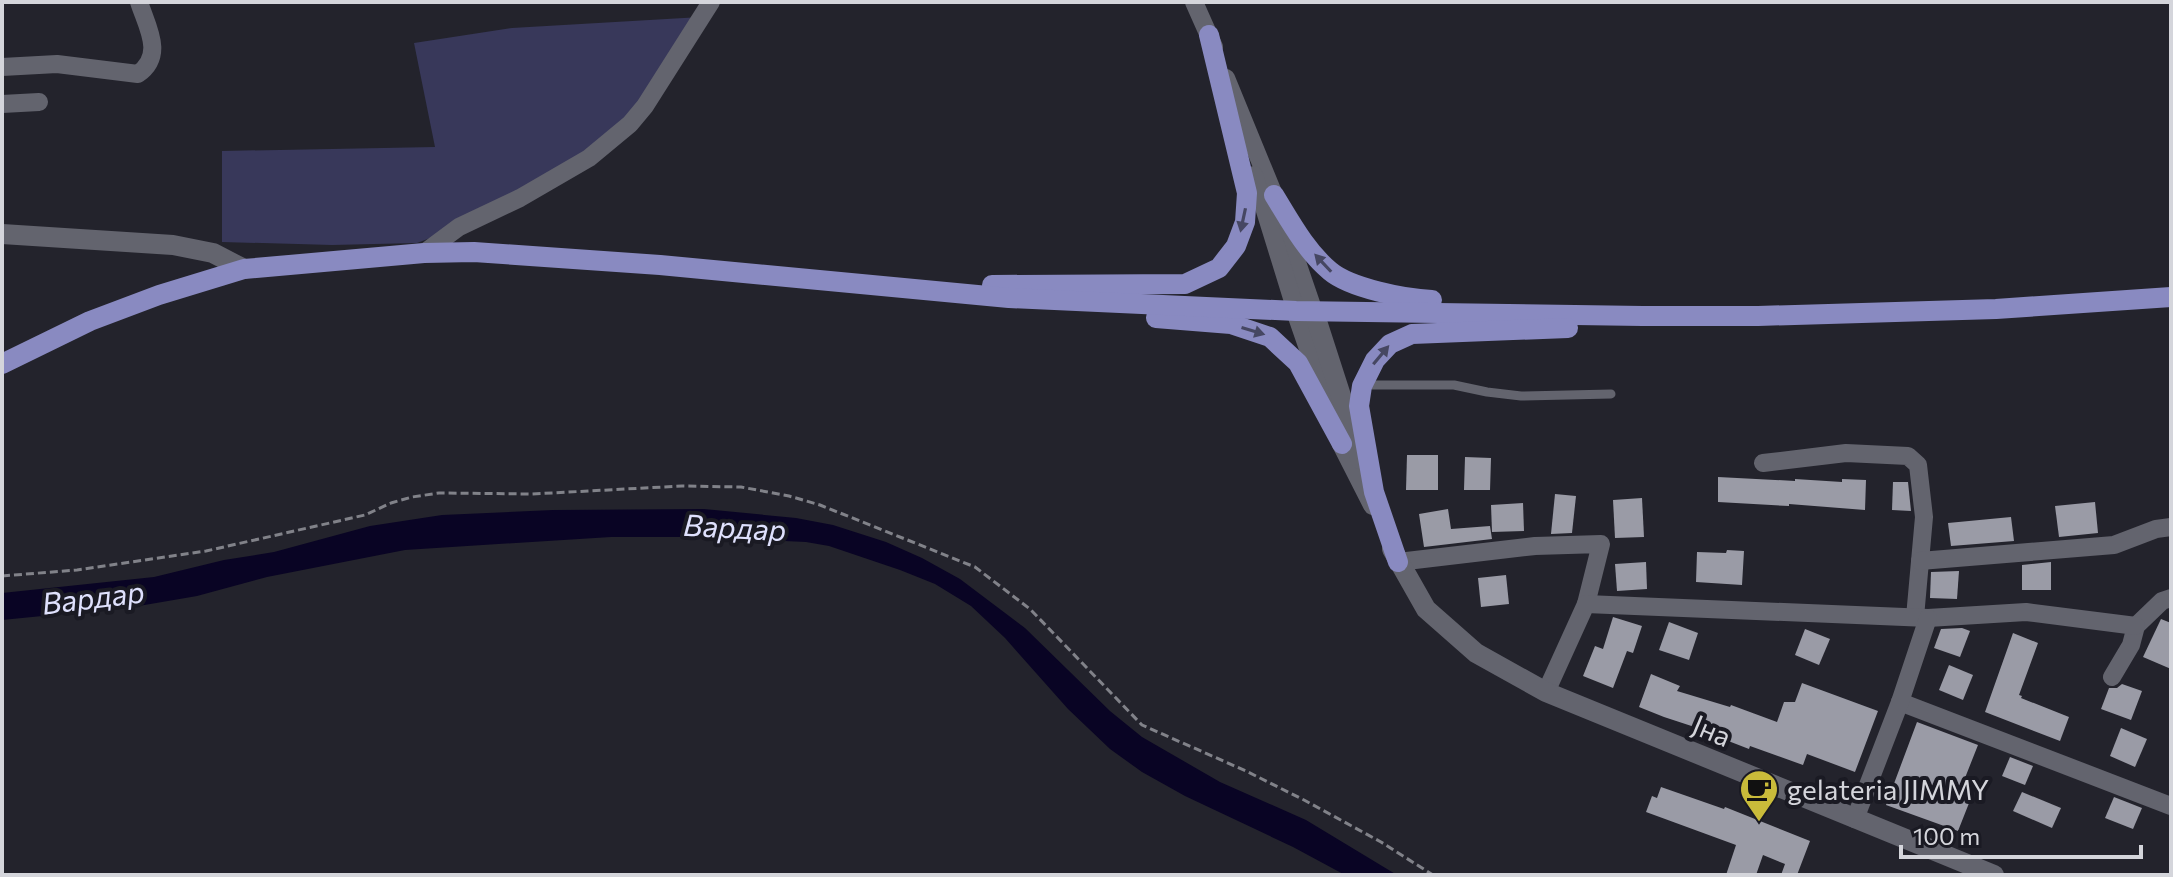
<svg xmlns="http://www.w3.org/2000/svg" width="2173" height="877" font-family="Commissioner,sans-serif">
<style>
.green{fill:#38385a}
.water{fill:#090424}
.building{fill:#9a9ba6}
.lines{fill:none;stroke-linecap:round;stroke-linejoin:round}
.path{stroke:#818289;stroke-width:3;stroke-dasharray:8 4;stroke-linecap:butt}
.service{stroke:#63646e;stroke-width:9}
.minor{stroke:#63646e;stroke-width:18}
.tertiary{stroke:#63646e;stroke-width:20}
.secondary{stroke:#63646e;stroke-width:20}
.primary{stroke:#898ac1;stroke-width:20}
.oneway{fill:#464762}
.labels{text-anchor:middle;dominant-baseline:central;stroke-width:8;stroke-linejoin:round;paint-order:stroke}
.street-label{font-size:28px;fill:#d4d5db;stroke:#1a1a23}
.poi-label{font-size:28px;fill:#d4d5db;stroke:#1a1a23;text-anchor:start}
.water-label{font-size:30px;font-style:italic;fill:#dfe1fd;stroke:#1a1a23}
</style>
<rect width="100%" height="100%" fill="#23232c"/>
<!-- green -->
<polygon class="green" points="701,17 630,124 459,227 417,243 332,245 222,242 222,151 435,147 414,43 512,28"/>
<!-- water -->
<polygon class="water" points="704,509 796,518 833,525 886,542 922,558 960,579 1025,628 1110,711 1142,737 1220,782 1306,820 1397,875 1345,875 1293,847 1185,796 1142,772 1110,749 1068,709 1005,638 971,606 935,584 900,570 829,546 806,542 695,537 611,537 405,550 267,577 197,596 133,607 2,620 2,593 154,577 224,560 274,552 370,526 442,515 553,510"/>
<!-- building -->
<g class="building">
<polygon points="1407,455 1438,455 1438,490 1406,490"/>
<polygon points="1465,457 1491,458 1490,490 1464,490"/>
<polygon points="1718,477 1795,481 1795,479 1842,482 1842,479 1866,480 1865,510 1789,504 1789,506 1718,502"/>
<polygon points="1893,482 1908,482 1911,511 1892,510"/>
<polygon points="1555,494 1576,496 1572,533 1551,534"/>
<polygon points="1642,498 1644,537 1615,538 1613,500"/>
<polygon points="2095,502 2098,533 2059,537 2055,506"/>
<polygon points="1523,503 1524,531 1492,532 1491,505"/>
<polygon points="1448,509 1451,529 1490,526 1492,539 1424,547 1419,514"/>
<polygon points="2011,517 2014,541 1951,546 1948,523"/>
<polygon points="1727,550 1744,551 1742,585 1696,582 1697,552 1726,553"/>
<polygon points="1646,562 1647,589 1617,591 1615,564"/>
<polygon points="2051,562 2051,590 2022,590 2022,565"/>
<polygon points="1959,571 1957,599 1930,598 1931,572"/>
<polygon points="1506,575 1509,604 1481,607 1478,578"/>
<polygon points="1613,617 1642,626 1633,653 1627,651 1613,688 1583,676 1595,646 1603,649"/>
<polygon points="2161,619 2171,623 2171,669 2143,657"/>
<polygon points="1669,622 1698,633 1689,660 1659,650"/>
<polygon points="1962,628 1970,631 1960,657 1934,648 1941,629"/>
<polygon points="1805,629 1830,639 1819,665 1795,655"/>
<polygon points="2013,633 2038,643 2019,695 2022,696 2021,698 2069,717 2060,741 1985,712"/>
<polygon points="1949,665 1973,675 1963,700 1939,690"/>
<polygon points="1651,674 1680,686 1677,691 1730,707 1731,705 1777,722 1784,702 1795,702 1802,683 1878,711 1855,772 1807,754 1803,765 1750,746 1749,749 1718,737 1719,735 1664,717 1639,707"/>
<polygon points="2122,684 2142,691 2131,720 2101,709 2109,688 2117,688"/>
<polygon points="1917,722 1978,745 1961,788 1973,793 1958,831 1886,805"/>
<polygon points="2121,728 2147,739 2135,767 2110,756"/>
<polygon points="2010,757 2033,766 2025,785 2002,776"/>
<polygon points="1661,787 1724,809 1725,807 1810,841 1797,875 1781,875 1785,864 1763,855 1756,875 1726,875 1736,845 1646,812 1652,796 1657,798"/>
<polygon points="2022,792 2061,808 2052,828 2013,811"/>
<polygon points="2114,797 2142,808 2133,829 2105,818"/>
</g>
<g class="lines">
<!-- path -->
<polyline class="path" points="2,576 77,570 206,551 365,515 391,503 412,497 439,493 532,494 682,486 741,487 789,496 820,505 975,567 1030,609 1142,725 1246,771 1304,800 1381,842 1433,875"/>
<!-- service -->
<polyline class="service" points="1364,385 1454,385 1487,392 1521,396 1611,394"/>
<!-- minor -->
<g class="minor">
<polyline points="1194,2 1214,47"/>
<path d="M2,67L57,64L138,74C165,55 147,27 139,2"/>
<polyline points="1226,78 1274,195 1314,312"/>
<polyline points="2,104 39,102"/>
<polyline points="1254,175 1296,311"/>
<polyline points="424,253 459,227 520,198 589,158 630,124 645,106 711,2"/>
<polyline points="1763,463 1846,453 1908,456 1918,465 1924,517 1915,617"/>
<polyline points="1920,561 2114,545 2156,529 2171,527"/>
<polyline points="1398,562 1535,546 1601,544 1586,604"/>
<polyline points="2112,677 2131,645 2136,626 2162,601 2171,598"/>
<polyline points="1546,692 1586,604 1928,618 2026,612 2136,626"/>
<polyline points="1900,702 2171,806"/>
<polyline points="1855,819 1900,702 1928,618"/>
</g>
<!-- tertiary -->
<g class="tertiary">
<polyline points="1296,311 1342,444 1373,505"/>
<polyline points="1314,312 1354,436 1360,459"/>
<polyline points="1392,549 1426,609 1476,653 1546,692 1994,875"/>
</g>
<!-- secondary -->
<polyline class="secondary" points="2,234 173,245 213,253 244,269"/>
<!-- primary -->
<g class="primary">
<path d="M1274,195C1290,221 1306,251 1330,271C1350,288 1405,299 1432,300"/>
<polyline points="992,285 1185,284 1219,268 1236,246 1245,222 1247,193 1209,35"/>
<polyline points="1156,318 1231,324 1270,337 1298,363 1342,444"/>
<polyline points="2,364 90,321 159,295 244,269 424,253 474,252 660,265 1009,298 1296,311 1643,316 1758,316 1996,309 2171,297"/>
<polyline points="1398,562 1374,492 1359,406 1362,386 1375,360 1390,344 1412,334 1568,328"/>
</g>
</g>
<!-- one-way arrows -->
<defs><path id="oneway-solid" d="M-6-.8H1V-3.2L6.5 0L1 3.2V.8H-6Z" transform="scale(2)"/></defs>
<g class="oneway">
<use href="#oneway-solid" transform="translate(1243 220) rotate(102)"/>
<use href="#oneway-solid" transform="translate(1323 263) rotate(-133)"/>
<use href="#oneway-solid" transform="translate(1253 331) rotate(17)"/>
<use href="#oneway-solid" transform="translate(1381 355) rotate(-50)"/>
</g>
<!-- icons -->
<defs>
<symbol id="cafe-pin" viewBox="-11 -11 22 30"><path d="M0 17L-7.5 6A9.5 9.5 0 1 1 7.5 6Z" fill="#c9bb3a" stroke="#1a1a23"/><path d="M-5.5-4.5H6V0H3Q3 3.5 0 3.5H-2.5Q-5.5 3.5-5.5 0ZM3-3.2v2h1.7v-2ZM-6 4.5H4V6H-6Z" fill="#111"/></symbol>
</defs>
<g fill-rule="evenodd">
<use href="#cafe-pin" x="1737" y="767" width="44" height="60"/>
</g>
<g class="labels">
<!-- street labels -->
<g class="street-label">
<text transform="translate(1712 730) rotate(23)">Јна</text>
</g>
<!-- poi labels -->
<g class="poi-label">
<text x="1787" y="789">gelateria JIMMY</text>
</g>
<!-- water labels -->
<g class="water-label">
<text transform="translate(735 526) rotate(3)">Вардар</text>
<text transform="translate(93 596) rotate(-7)">Вардар</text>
</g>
</g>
<!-- border -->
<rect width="2173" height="877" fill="none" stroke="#d4d5db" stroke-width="8"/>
<!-- scale -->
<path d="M1901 845v12h240v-12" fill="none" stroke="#d4d5db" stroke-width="4"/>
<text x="1913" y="845" font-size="24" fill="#d4d5db" stroke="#1a1a23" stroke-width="6" paint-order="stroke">100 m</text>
</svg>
